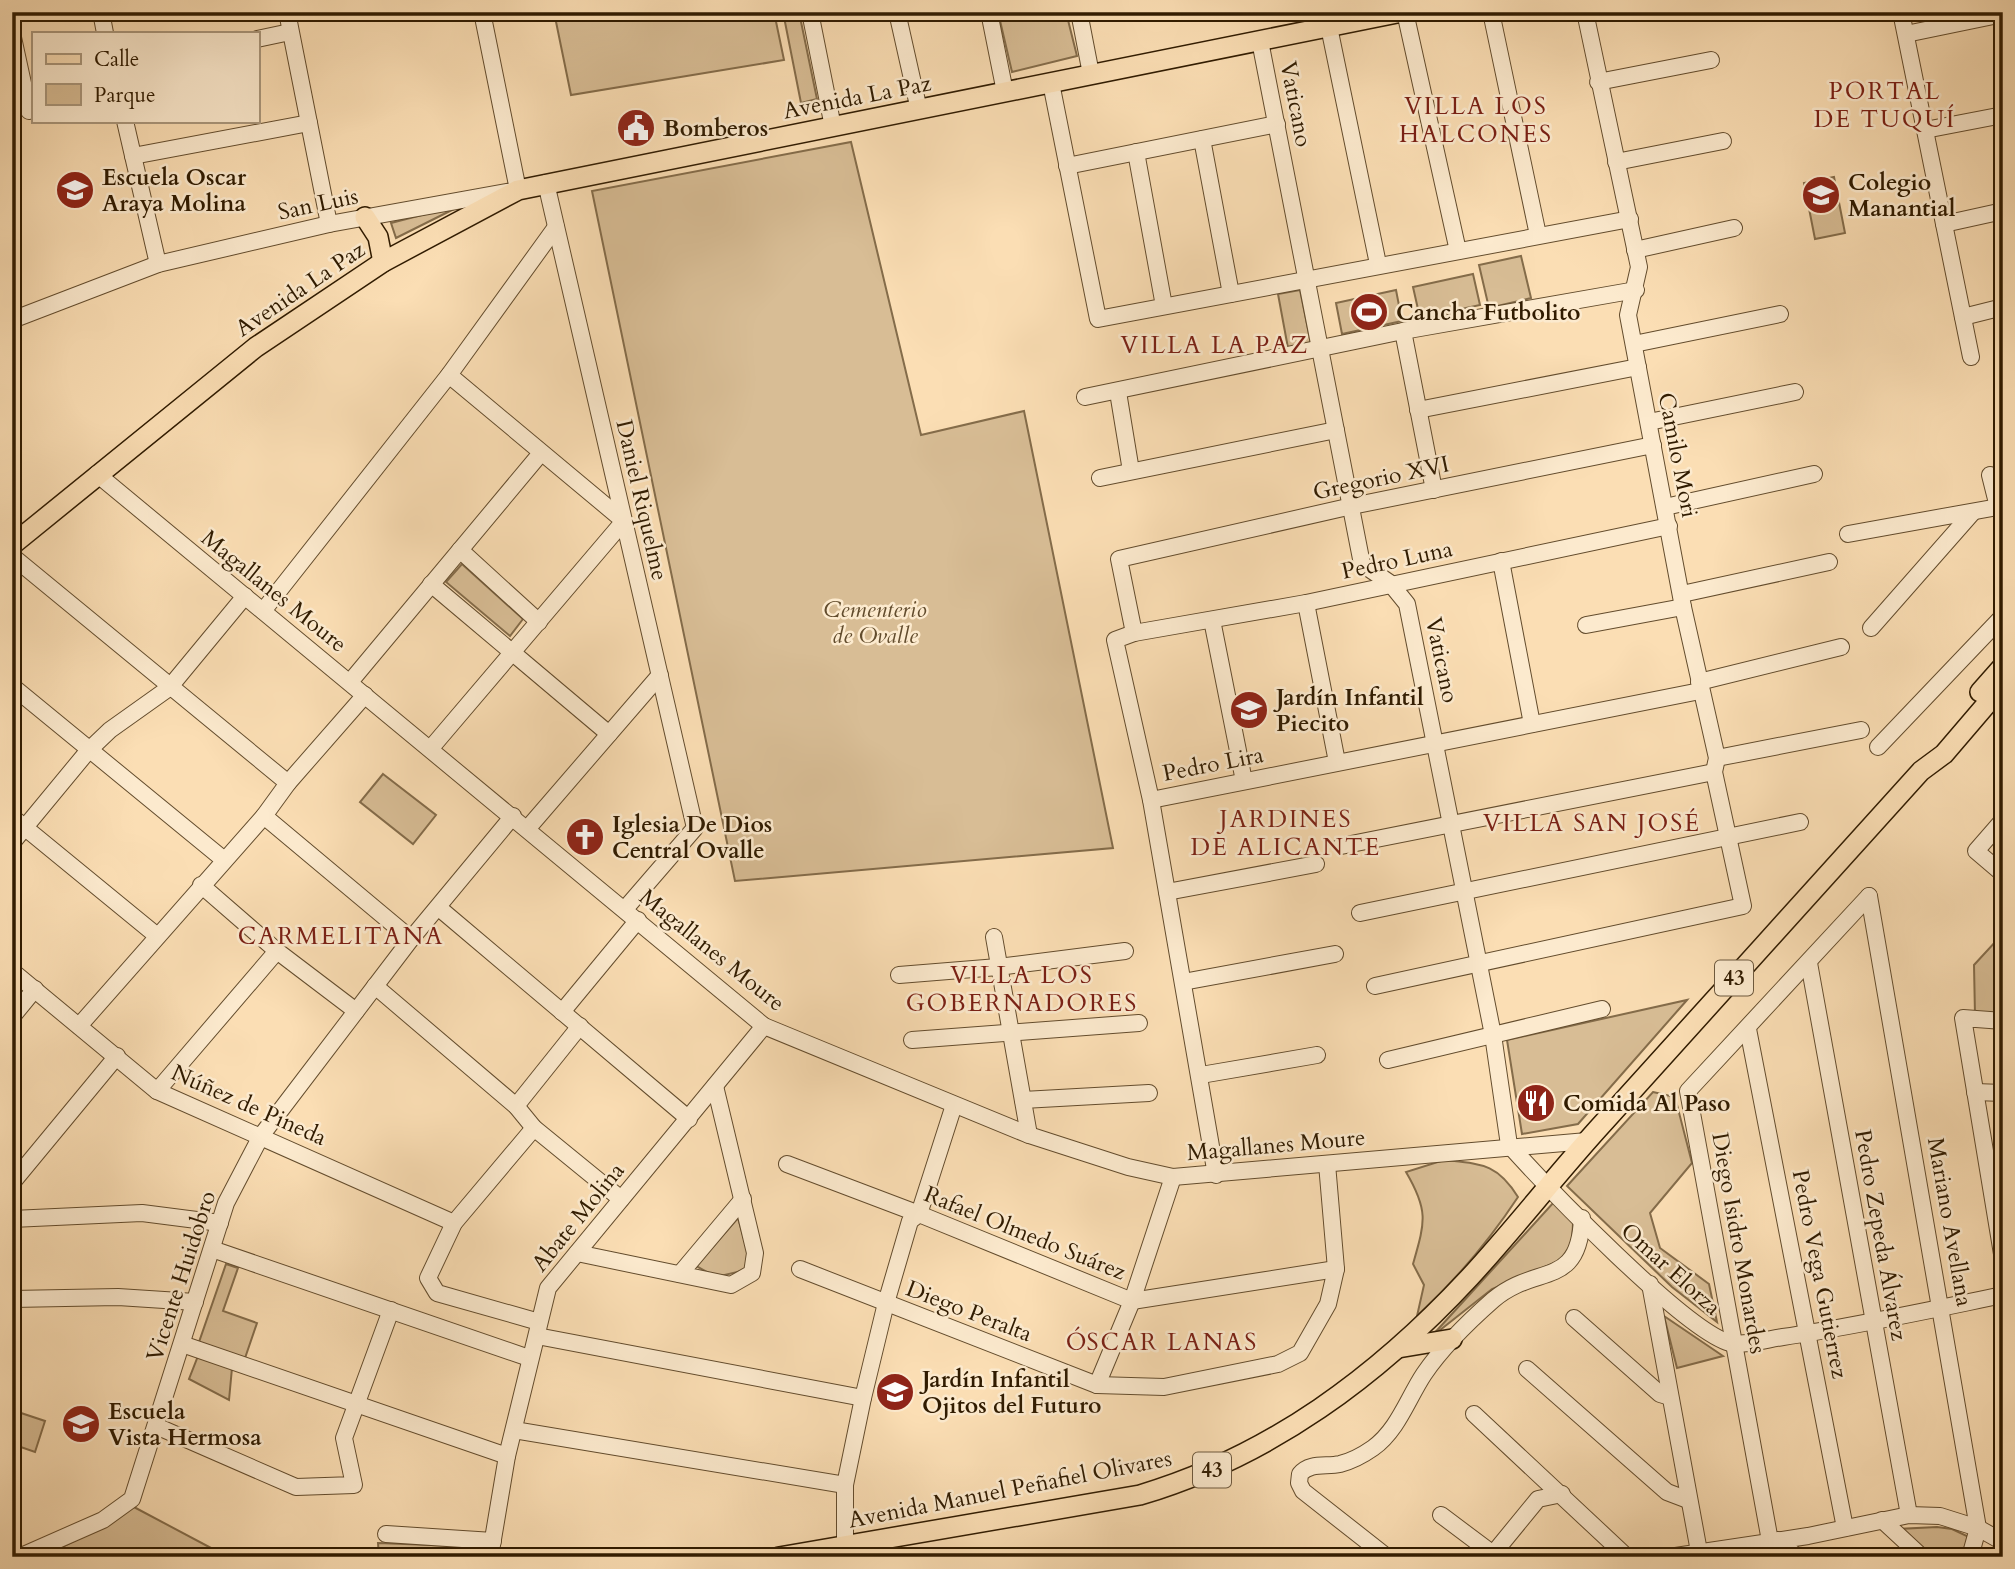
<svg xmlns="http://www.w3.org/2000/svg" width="2015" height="1569" font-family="Cardo,serif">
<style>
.green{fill:#d8bd95;stroke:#846c4a;stroke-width:2}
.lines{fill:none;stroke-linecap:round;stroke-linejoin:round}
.minor-casing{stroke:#634c2d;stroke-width:18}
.major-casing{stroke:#301b00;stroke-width:22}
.minor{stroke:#fceace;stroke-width:16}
.major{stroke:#fbdeb4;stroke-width:19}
.labels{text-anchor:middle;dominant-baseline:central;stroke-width:5;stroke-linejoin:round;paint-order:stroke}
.shield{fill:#fceace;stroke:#6d593e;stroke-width:2}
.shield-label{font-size:21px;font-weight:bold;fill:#301b00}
.street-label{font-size:23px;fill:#301b00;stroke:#fceace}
.poi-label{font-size:23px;font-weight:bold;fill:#301b00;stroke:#fceace;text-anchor:start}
.park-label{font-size:23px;font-style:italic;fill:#624c2d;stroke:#fceace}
.neighbourhood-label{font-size:24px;letter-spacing:2px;fill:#7a1f14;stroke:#fceace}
</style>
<rect width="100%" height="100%" fill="#fbdeb4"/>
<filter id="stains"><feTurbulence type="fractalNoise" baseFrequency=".00286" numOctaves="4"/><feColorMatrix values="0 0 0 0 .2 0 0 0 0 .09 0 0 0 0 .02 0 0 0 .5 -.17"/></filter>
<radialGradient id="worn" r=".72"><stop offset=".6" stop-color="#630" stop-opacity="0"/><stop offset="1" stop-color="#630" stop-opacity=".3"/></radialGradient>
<!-- green -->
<g class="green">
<polygon points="554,12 774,12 784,60 571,95"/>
<polygon points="783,12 799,12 817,99 801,103"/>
<polygon points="998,12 1066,12 1077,56 1012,72"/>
<polygon points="851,142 921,435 1024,411 1113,848 735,881 592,191"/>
<polygon points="1834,177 1845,233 1815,239 1804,183"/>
<polygon points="464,204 396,238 391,223"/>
<polygon points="1521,256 1531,298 1489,308 1479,265"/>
<polygon points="1473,274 1480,305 1420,318 1413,287"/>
<polygon points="1300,290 1311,344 1288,348 1278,294"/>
<polygon points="1396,290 1402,321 1342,334 1336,303"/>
<polygon points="462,564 523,619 510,636 446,582"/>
<polygon points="383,774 436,815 413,844 360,802"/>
<polygon points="1996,941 2003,946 2003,1017 1975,1015 1974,965"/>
<polygon points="1687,1000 1578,1124 1522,1134 1507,1040"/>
<polygon points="1653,1092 1675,1097 1692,1163 1650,1213 1660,1248 1709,1284 1717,1322 1672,1287 1567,1186"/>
<path d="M1444,1160C1481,1164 1497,1163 1518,1197C1489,1241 1456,1280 1417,1316L1424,1285L1413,1264C1425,1222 1429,1211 1406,1172Z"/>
<polygon points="1554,1202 1573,1223 1572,1244 1559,1261 1492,1289 1430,1338"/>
<polygon points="738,1218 748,1253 746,1270 716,1277 696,1266"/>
<polygon points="226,1264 238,1268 223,1311 257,1323 244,1361 198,1345"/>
<polygon points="1664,1316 1723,1356 1677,1368"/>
<polygon points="198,1356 232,1368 229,1400 189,1379"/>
<polygon points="12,1410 45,1421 35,1452 12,1444"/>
<polygon points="132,1506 228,1557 42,1557 106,1525"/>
<polygon points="1937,1527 1952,1529 1969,1537 1964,1557 1929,1557 1898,1529"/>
<polygon points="378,1543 484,1547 481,1557 379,1557"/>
</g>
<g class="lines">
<defs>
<g id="minor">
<polyline points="101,12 105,33"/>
<polyline points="287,12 329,224"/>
<polyline points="810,12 833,127"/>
<polyline points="897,12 919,110"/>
<polyline points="989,12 1005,92"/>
<polyline points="1079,12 1091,74"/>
<polyline points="1405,12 1458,251"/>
<polyline points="1491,12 1538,235"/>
<polyline points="1901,12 1971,357"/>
<polyline points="1329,27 1378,264"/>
<polyline points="12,33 29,111"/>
<polyline points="1906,34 2003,14"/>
<polyline points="257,39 290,32"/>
<polyline points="1260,41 1362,564 1390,583 1407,604 1493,1035 1509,1145"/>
<polyline points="1598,82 1711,60"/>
<polyline points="1051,83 1098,319 1630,219"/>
<polyline points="125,121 158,264"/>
<polyline points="1925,130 2003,115"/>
<polyline points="1202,139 1231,294"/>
<polyline points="1136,152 1164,306"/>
<polyline points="133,156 309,123"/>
<polyline points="1616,162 1723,141"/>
<polyline points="1067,166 1277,124"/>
<polyline points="546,183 695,828 625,909"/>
<polyline points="1944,224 2003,211"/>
<polyline points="1635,250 1734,228"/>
<polyline points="1963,317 2003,307"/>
<polyline points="12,320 158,264 329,224 518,190 482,12"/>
<polyline points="1403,331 1434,490"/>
<polyline points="1634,344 1780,314"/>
<polyline points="1118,392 1131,471"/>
<polyline points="1085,397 1403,331 1636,290"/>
<polyline points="1418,410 1638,367"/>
<polyline points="1649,422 1795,392"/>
<polyline points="97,474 764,1026 1029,1135 1128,1167 1173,1177 1587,1141"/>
<polyline points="1990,475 1998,507 2003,511"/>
<polyline points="1100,478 1336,430"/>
<polyline points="1665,507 1814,474"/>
<polyline points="1848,534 1998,507"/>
<polyline points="460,550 539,622"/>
<polyline points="12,556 288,783"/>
<polyline points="1501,561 1532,724"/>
<polyline points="431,584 609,734"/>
<polyline points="1682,594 1829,562"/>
<polyline points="1306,603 1337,762"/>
<polyline points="263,611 449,375 556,227"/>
<polyline points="1212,620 1244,781"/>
<polyline points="1586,625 1683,607"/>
<polyline points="1871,628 1973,512"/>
<polyline points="1134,633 1119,559 1352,506 1653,445"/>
<polyline points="350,682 541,453"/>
<polyline points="1699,682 1841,647"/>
<polyline points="12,686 223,859"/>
<polyline points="1878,747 2003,616"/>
<polyline points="431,748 624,521 449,375"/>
<polyline points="1717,758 1861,730"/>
<polyline points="1151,800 1700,691"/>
<polyline points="264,816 411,939"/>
<polyline points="12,817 156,935"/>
<polyline points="2003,820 1976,851 2003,874"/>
<polyline points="528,828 660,675"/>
<polyline points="12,843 88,751 110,730 169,688 245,596"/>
<polyline points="1341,846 1714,772"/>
<polyline points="201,885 277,951 356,1011"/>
<polyline points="1167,892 1316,864"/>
<polyline points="1869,896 1978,1528 1970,1557"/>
<polyline points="439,908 689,1119"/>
<polyline points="1360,913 1800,822"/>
<polyline points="994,937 1029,1135"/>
<polyline points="1809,963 1909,1515"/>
<polyline points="12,971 157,1091 454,1223"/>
<polyline points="899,975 998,967 1125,951"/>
<polyline points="1183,982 1335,954"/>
<polyline points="375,986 516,1106 534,1128 621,1199"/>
<polyline points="1375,986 1743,906 1714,772 1717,758 1683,607 1628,315 1639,267 1585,12"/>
<polyline points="562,1012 638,920"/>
<polyline points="12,1017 35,989"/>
<polyline points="2003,1021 1963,1018 2003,1260"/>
<polyline points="79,1026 264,816 288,783 365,695"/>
<polyline points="1748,1029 1845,1528"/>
<polyline points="912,1040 1139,1023"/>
<polyline points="1388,1060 1602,1009"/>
<polyline points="1201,1075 1317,1055"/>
<polyline points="157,1091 277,951"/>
<polyline points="1975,1092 2003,1093"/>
<polyline points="1023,1100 1149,1093"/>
<polyline points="516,1106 580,1026"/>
<polyline points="534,1128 454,1223 428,1278 437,1293 539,1322"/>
<path d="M1509,1145C1546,1186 1685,1331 1730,1343C1745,1346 1768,1339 1783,1337C1857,1326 1930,1310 2003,1295"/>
<polyline points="787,1164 919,1214 1132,1301 1336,1269"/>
<polyline points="1216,1175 1151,800 1115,640 1134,633 1306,603 1669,526"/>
<polyline points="12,1183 117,1056"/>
<polyline points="12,1219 142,1213 220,1223"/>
<polyline points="212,1249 529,1358"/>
<polyline points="577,1253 731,1285 752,1273 755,1253 715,1086"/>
<polyline points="800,1269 1097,1385 1164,1387 1278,1364 1300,1353 1328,1304 1336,1269 1327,1164"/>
<polyline points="680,1274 743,1199"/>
<polyline points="1650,1284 1700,1557"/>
<polyline points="12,1299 118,1297 195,1302"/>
<polyline points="1574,1318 1660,1394 1670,1397"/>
<polyline points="537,1336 863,1398"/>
<polyline points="182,1344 507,1456"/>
<polyline points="1527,1369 1667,1492 1688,1500"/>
<polyline points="1097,1385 1132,1301 1173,1177"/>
<polyline points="1474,1414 1627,1557"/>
<polyline points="156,1426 296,1487 354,1485 344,1438 391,1310"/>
<polyline points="514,1430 845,1485"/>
<polyline points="1441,1515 1497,1557"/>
<polyline points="1882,1520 1922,1557"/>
<polyline points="386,1534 493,1541"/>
<polyline points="1778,1540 1797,1557"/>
<polyline points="1770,1541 1688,1091 1869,896"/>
<polyline points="845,1545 845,1485 863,1398 886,1303 910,1221 919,1214 954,1105"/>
<polyline points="1493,1554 1538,1499 1562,1494"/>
<polyline points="19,1557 103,1520 132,1499 226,1203 261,1136 411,939 513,816"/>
<polyline points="490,1557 507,1456 548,1288 764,1026"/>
<path d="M1387,1557L1303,1491L1299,1483L1300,1474C1310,1462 1326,1467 1340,1464C1352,1461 1363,1455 1373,1448C1398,1430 1408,1398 1424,1374C1443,1346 1468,1322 1493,1300C1536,1263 1579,1290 1582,1218"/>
<polyline points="1669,1557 1808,1536 1909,1515 1940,1516 1978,1528 2003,1542"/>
</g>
<g id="major">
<polyline points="365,217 378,237 383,262"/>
<polyline points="12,545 256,347 383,262 518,190 1402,12"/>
<polyline points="1980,692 2003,666"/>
<polyline points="1398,1348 1452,1339"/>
<path d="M779,1557L1140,1495C1271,1456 1378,1376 1470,1277C1517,1226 1559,1171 1605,1121C1710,1004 1816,888 1921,771L1944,754L2003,685"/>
</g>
</defs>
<!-- minor casing -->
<use href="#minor" class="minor-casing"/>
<!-- major casing -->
<use href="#major" class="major-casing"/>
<!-- minor -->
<use href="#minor" class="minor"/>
<!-- major -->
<use href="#major" class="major"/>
</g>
<!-- icons -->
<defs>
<symbol id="civic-disc" viewBox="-11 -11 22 22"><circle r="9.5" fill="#8f2418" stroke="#fceace"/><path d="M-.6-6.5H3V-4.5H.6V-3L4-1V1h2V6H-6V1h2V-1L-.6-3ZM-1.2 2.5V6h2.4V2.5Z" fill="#fff"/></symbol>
<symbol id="school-disc" viewBox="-11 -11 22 22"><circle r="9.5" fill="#8f2418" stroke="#fceace"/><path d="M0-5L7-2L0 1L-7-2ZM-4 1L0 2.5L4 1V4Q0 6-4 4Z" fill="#fff"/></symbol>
<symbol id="stadium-disc" viewBox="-11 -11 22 22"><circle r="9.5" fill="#8f2418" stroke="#fceace"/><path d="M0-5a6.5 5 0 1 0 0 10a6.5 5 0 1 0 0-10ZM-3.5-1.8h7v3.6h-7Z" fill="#fff"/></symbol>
<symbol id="church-disc" viewBox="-11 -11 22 22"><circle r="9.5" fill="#8f2418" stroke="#fceace"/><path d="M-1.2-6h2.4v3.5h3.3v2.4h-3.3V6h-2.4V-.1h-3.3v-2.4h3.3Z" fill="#fff"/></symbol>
<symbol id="restaurant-disc" viewBox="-11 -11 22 22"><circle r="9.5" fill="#8f2418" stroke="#fceace"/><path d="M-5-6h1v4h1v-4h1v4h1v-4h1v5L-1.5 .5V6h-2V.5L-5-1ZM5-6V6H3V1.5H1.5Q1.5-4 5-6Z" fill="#fff"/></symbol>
</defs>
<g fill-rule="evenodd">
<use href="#civic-disc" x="614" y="106" width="44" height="44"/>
<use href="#school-disc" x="53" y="168" width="44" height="44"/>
<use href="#school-disc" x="1799" y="173" width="44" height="44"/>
<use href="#stadium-disc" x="1347" y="290" width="44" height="44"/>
<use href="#school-disc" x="1227" y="688" width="44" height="44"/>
<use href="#church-disc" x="563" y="815" width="44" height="44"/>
<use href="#restaurant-disc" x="1514" y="1081" width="44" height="44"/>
<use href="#school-disc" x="873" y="1370" width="44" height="44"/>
<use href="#school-disc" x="59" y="1402" width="44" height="44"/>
</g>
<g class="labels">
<!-- shield labels -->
<g class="shield">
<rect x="1715" y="960.5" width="38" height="35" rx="5"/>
<rect x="1193" y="1452.5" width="38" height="35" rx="5"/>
</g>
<g class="shield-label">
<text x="1734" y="978">43</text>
<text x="1212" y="1470">43</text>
</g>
<!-- street labels -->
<g class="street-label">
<text transform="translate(857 97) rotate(-11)">Avenida La Paz</text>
<text transform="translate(1296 104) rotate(79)">Vaticano</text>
<text transform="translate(318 204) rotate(-12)">San Luis</text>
<text transform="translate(300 289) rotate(-34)">Avenida La Paz</text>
<text transform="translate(1678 455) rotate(79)">Camilo Mori</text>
<text transform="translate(1381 478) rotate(-12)">Gregorio XVI</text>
<text transform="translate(642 500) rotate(77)">Daniel Riquelme</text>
<text transform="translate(1397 560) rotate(-12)">Pedro Luna</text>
<text transform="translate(274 591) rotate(39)">Magallanes Moure</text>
<text transform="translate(1442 660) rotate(78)">Vaticano</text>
<text transform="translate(1213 764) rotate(-11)">Pedro Lira</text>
<text transform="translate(712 950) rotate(39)">Magallanes Moure</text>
<text transform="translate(249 1105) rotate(24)">Núñez de Pineda</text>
<text transform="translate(1276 1145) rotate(-5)">Magallanes Moure</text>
<text transform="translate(578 1217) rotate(-51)">Abate Molina</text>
<text transform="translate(1950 1222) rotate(80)">Mariano Avellana</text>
<text transform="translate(1025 1233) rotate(22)">Rafael Olmedo Suárez</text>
<text transform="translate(1881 1235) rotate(80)">Pedro Zepeda Álvarez</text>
<text transform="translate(1739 1243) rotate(80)">Diego Isidro Monardes</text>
<text transform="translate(1671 1269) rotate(42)">Omar Elorza</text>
<text transform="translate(1820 1274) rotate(79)">Pedro Vega Gutierrez</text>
<text transform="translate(181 1276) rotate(-72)">Vicente Huidobro</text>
<text transform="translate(969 1311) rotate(21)">Diego Peralta</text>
<text transform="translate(1010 1489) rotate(-11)">Avenida Manuel Peñafiel Olivares</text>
</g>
<!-- poi labels -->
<g class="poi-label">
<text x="663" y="128">Bomberos</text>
<text x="102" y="177">Escuela Oscar<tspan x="102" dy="26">Araya Molina</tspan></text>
<text x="1848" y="182">Colegio<tspan x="1848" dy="26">Manantial</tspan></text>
<text x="1396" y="312">Cancha Futbolito</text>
<text x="1276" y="697">Jardín Infantil<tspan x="1276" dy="26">Piecito</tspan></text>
<text x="612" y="824">Iglesia De Dios<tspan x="612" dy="26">Central Ovalle</tspan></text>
<text x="1563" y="1103">Comida Al Paso</text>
<text x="922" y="1379">Jardín Infantil<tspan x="922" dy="26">Ojitos del Futuro</tspan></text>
<text x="108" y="1411">Escuela<tspan x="108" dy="26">Vista Hermosa</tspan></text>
</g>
<!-- park labels -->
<g class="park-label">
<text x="875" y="609">Cementerio<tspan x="875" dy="26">de Ovalle</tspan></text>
</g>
<!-- neighbourhood labels -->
<g class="neighbourhood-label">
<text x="1885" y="91">PORTAL<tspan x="1885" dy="28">DE TUQUÍ</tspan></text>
<text x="1476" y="106">VILLA LOS<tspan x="1476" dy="28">HALCONES</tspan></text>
<text x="1215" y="345">VILLA LA PAZ</text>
<text x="1286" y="819">JARDINES<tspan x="1286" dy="28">DE ALICANTE</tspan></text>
<text x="1592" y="823">VILLA SAN JOSÉ</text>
<text x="341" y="936">CARMELITANA</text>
<text x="1022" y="975">VILLA LOS<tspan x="1022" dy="28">GOBERNADORES</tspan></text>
<text x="1162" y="1342">ÓSCAR LANAS</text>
</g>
</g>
<!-- margin -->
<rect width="2015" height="1569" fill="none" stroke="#fbdeb4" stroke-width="42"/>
<rect x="14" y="14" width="1987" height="1541" fill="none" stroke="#301b00" stroke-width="3.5"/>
<rect x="21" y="21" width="1973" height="1527" fill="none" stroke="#301b00" stroke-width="2"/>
<!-- legend -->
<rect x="32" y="32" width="228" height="91" fill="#fceace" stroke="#aa977c" stroke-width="2"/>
<rect x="46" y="54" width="35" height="10" fill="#fbdeb4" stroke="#aa977c" stroke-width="2"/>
<text x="94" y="66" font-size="21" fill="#301b00">Calle</text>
<rect x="46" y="84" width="35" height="21" fill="#d8bd95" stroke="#aa977c" stroke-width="2"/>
<text x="94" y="102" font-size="21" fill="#301b00">Parque</text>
<rect width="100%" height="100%" filter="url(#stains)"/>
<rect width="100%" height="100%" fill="url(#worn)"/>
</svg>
